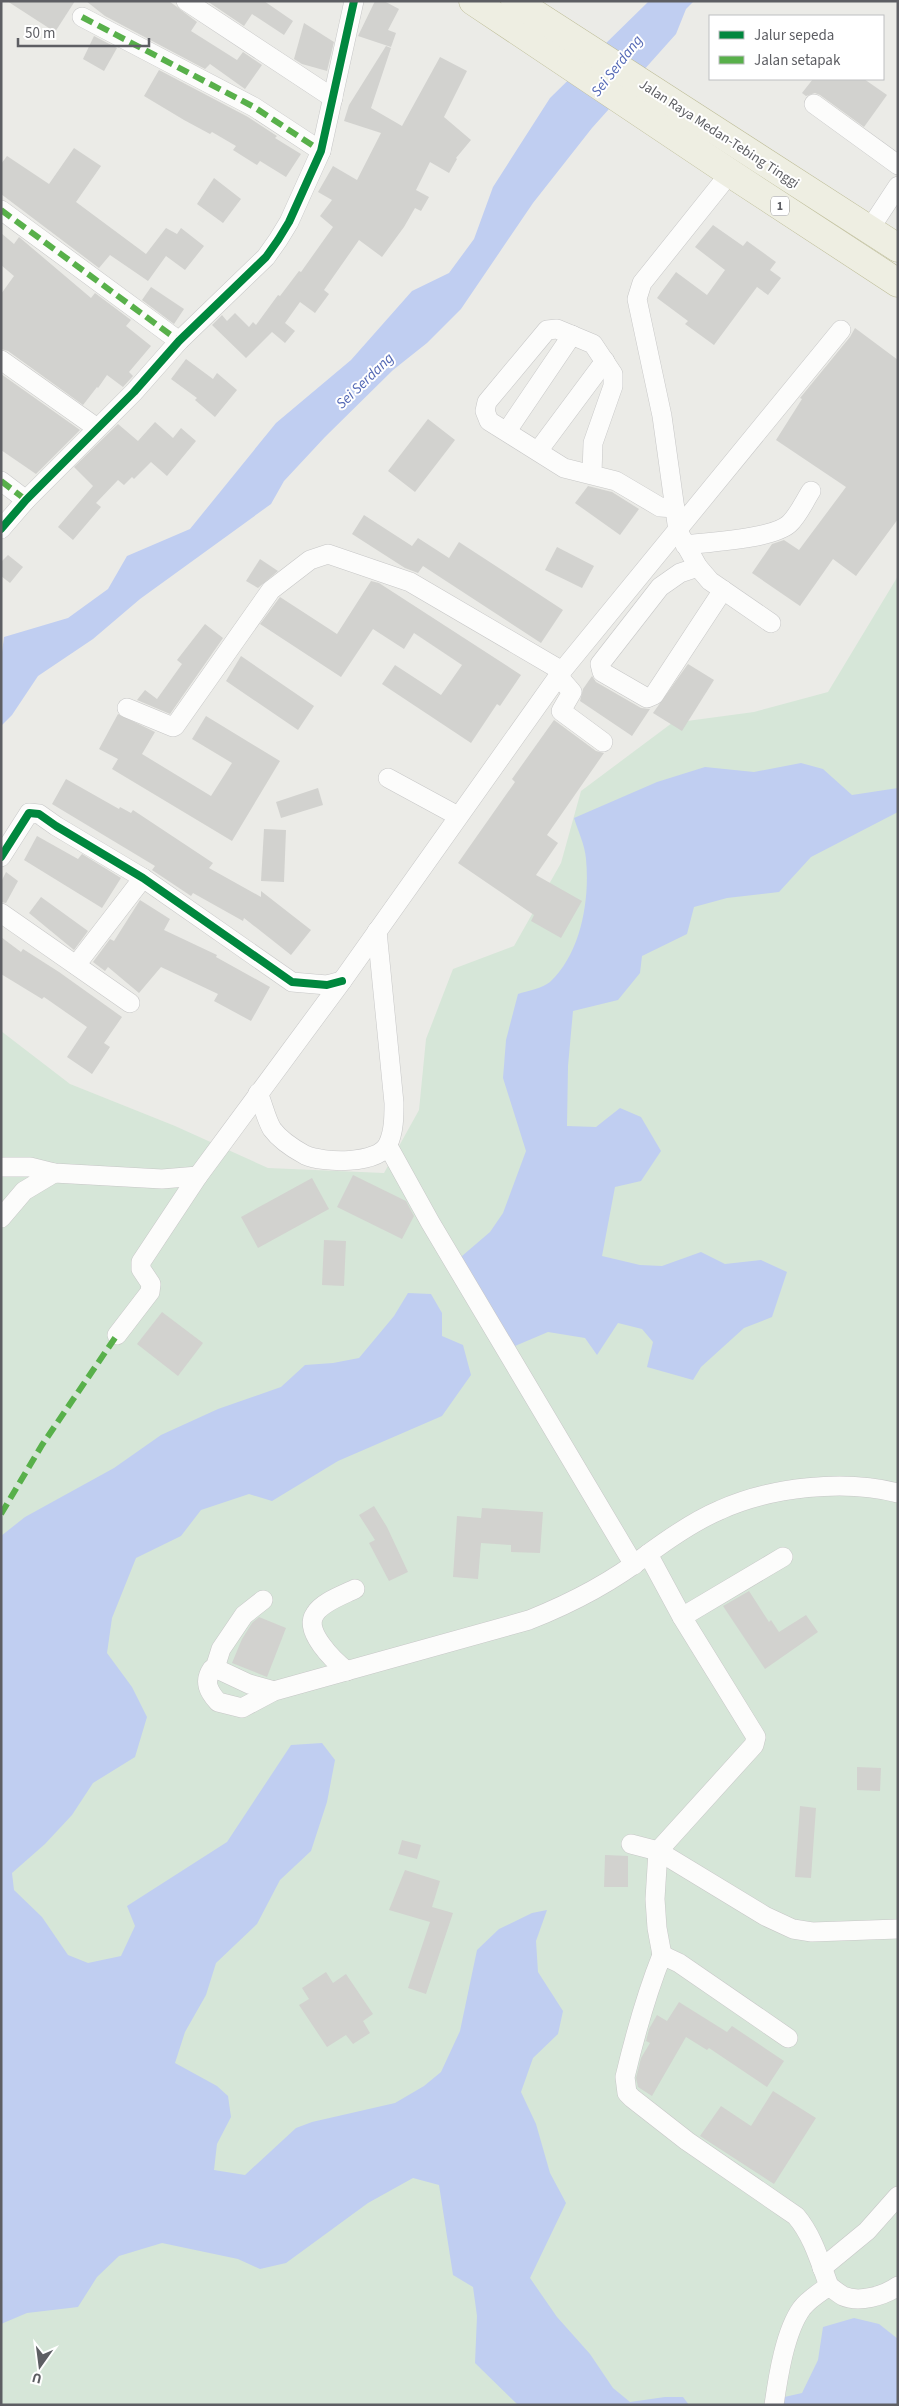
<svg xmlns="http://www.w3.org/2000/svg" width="899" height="2406" font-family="'Source Sans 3',sans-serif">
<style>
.green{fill:#d6e6d8}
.water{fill:#c0cef1}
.building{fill:#d2d2cf}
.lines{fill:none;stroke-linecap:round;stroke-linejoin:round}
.minor-casing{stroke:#c7c7c7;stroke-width:20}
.highway-casing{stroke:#bebd98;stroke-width:29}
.minor{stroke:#fcfcfb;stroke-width:19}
.highway{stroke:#eeeee2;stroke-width:28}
.quiet{stroke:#58b04a;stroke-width:6;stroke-dasharray:12 6;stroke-linecap:butt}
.cycleway-casing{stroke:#fff;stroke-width:11}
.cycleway{stroke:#00873e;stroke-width:8}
.labels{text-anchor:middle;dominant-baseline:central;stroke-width:4;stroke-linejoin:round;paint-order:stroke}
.shield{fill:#fff;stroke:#8e8e92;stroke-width:1}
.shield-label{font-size:12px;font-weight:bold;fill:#5d5e63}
.street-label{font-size:14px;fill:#5d5e63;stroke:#fff}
.water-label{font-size:15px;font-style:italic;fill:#5368b5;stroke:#fff}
</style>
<rect width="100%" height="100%" fill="#ebebe7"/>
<!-- green -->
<polygon class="green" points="898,576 898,2405 1,2405 1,1031 70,1084 175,1126 268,1168 384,1173 419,1110 426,1039 453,969 514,946 561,863 581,791 672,723 754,712 828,692"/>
<!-- water -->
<g class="water">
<polygon points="649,1 694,1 686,9 676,34 592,128 533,203 461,309 427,343 393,370 325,437 284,481 271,504 140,599 93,639 38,676 12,715 1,726 1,660 4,637 68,618 108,589 127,556 190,529 276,423 351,360 412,291 449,273 474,239 493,187 550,98"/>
<path d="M801,763L823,769L852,795L898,788V812L811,857L779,892L727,898L694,907L687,934L642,956L640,973L618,1000L573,1011L568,1066L567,1126L596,1127L620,1108L641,1117L661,1151L641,1181L615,1187L602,1256L640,1265L662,1266L701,1252L725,1264L761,1260L787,1272L772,1317L744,1328L701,1367L693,1380L647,1367L653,1342L642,1329L618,1323L597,1355L585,1338L548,1332L515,1346L455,1262L490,1232L503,1213L526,1151L503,1078L506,1040L518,994C527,991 543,988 550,982C581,953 590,900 586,859C585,845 578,831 574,818L657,782L705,767L754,772Z"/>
<polygon points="408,1293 431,1294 442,1313 442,1336 463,1345 471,1375 442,1416 338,1461 272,1501 249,1494 201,1510 181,1536 136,1558 112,1618 107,1653 132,1687 147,1717 135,1757 93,1783 72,1815 45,1844 12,1873 14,1890 42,1917 68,1955 88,1963 121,1956 135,1926 127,1906 227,1842 291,1745 322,1743 335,1760 327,1802 311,1851 280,1880 257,1924 216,1963 206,1995 185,2032 175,2063 217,2086 228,2096 231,2117 217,2144 214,2170 245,2175 296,2128 312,2122 395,2103 424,2086 441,2072 460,2031 477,1950 499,1929 532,1913 547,1910 536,1941 538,1972 563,2011 558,2034 533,2058 521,2092 536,2124 550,2173 566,2203 530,2278 557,2317 590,2354 613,2388 630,2402 665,2397 683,2397 689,2405 518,2405 475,2363 477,2316 473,2287 453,2275 439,2185 413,2178 368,2203 286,2263 260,2269 238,2259 162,2243 119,2256 97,2277 78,2307 27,2313 1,2324 1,1536 25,1517 114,1468 161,1435 218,1409 281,1387 305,1365 333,1363 359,1358 394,1316"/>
<polygon points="854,2318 879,2324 898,2339 898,2405 780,2405 780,2398 802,2393 818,2360 823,2327"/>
</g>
<!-- building -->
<g class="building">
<polygon points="7,1 75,1 55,32"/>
<polygon points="86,1 169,1 197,22 191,31 237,60 243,52 262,65 245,89 210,64 205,69 105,16"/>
<polygon points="207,1 264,1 293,21 284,35 252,14 244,26"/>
<polygon points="375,1 384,1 399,9 388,30 396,33 391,47 358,36"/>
<polygon points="304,23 334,42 327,71 302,64 294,59"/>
<polygon points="94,36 117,48 104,71 83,59"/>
<polygon points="386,46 391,48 371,108 402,126 440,57 467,71 444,117 471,140 456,158 457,159 449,173 430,162 416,190 429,197 421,211 415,208 404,227 382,257 359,240 324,290 329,294 315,313 300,302 285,323 295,331 285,343 272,332 246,358 212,325 222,315 227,321 235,313 249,327 253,322 256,325 278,295 280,296 299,271 301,272 333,227 320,216 332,200 318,192 333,166 357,180 381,133 344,121 349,105"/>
<polygon points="159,70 248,117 277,136 275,138 301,154 286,177 260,161 257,165 233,150 236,146 212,132 210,134 184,120 144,96"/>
<polygon points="813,79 864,79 887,95 864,127 820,95 815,93 806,96 802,93"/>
<polygon points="74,148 101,166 76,202 146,254 166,228 177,234 181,228 204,246 185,270 166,256 148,281 110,255 99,268 1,194 1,164 7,156 49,184"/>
<polygon points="214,178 241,199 223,223 197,204"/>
<polygon points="713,225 743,246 747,241 776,262 770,270 781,278 768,295 757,287 714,345 685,324 688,321 657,298 676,272 707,295 725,270 695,247"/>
<polygon points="1,233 14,244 19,237 91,298 95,293 131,320 126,326 151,346 129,372 133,376 123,387 107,375 98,388 97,387 83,405 8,351 1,349 1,294 14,276 1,265"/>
<polygon points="151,287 184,309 174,324 142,300"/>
<polygon points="855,328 898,360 898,519 856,576 833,559 800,606 752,573 772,544 784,540 799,550 846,487 776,440 802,399 800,398 850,337"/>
<polygon points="186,359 213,379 217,373 237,390 215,417 195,400 197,398 171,379"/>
<polygon points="1,374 80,430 36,474 1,450"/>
<polygon points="428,419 455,440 415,492 388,471"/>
<polygon points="155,422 173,438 181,428 196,441 167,476 151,462 134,479 132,477 124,485 118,480 96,503 101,507 73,540 58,527 93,486 74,467 118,424 138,441"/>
<polygon points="588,486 612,492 639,509 620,535 575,503"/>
<polygon points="364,515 412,546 418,538 449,558 459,542 563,610 541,643 423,566 418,573 405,568 352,534"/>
<polygon points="557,547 594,566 582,588 545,570"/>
<polygon points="8,555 23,567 10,583 1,576 1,562"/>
<polygon points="260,559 278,571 258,588 246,581"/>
<polygon points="371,581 379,583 521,675 500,706 497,704 471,743 382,684 395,665 441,695 462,665 414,633 404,649 373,629 341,677 260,624 280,597 337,634"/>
<polygon points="205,624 223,638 170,714 137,700 145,690 157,699 182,664 177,660"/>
<polygon points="241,656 314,706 298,730 226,681"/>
<polygon points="688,664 714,680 682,731 653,713"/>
<polygon points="592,676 596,682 641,708 650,709 632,736 580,701 583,689"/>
<polygon points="118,714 155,732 142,754 211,796 232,763 192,739 206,716 280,761 232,841 112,769 118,759 99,749"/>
<polygon points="554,720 596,751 604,753 547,835 558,843 536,875 582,901 561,938 531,921 534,915 458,863 515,782 512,779"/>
<polygon points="66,779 119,809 120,807 131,813 133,810 213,863 209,868 261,897 261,891 311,930 291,955 244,918 243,921 193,893 191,896 152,870 155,866 52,804"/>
<polygon points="318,788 323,805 281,818 276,802"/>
<polygon points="264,829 286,830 284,882 261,881"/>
<polygon points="37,836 78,859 82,854 121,878 102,908 24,860"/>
<polygon points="6,872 18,881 6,903 1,902 1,882"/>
<polygon points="41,897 88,931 74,950 29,913"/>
<polygon points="140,900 170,919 164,930 217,955 216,957 270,987 251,1021 214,1001 218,994 161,967 139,993 108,967 105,971 93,962 110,939 114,941"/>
<polygon points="1,937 21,952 23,949 59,972 122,1017 104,1043 110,1047 92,1074 67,1057 87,1027 44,997 42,999 1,974"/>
<polygon points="353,1175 406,1201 414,1216 402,1239 337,1207"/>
<polygon points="312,1178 329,1209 258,1248 241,1217"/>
<polygon points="324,1240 346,1241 344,1286 322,1285"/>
<polygon points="162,1312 203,1343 178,1376 137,1344"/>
<polygon points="374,1506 387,1527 408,1572 389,1581 369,1543 375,1540 359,1515"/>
<polygon points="482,1508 543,1512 540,1553 511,1552 511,1545 481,1543 478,1579 453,1577 457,1516 481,1518"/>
<polygon points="749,1591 769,1622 771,1620 779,1632 806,1615 818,1632 765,1669 723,1606"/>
<polygon points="259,1617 286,1628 267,1677 232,1663 242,1639 252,1623"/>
<polygon points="857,1767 881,1768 880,1791 857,1790"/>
<polygon points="800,1806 816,1808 811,1878 795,1877"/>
<polygon points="402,1840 421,1845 417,1859 398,1854"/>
<polygon points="605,1855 628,1856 628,1887 604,1887"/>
<polygon points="405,1870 440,1881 432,1907 453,1913 426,1994 408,1988 430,1922 389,1910"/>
<polygon points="326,1972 333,1983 346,1974 373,2014 363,2021 370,2033 353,2044 346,2035 327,2047 299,2005 309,1999 302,1988"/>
<polygon points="679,2002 727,2032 732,2026 784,2061 767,2087 709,2048 707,2050 686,2037 652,2096 638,2087 636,2078 641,2058 650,2043 646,2041 649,2029 657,2015 667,2021"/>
<polygon points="773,2091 816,2118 774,2184 700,2136 721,2106 751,2126"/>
</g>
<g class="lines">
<defs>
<g id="minor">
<polyline points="186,1 333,98"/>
<polyline points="82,17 254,107 321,151"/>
<polyline points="814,104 898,165"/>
<polyline points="730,173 642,283 637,299 662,416 678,531 698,567 710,581 771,623"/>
<polyline points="1,210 179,341"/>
<polyline points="869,230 898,186"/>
<polyline points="1,360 97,428"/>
<polyline points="507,431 572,335"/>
<polyline points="538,451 605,361"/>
<polyline points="592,474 593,443 613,386 613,374 593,344 557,329 547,330 487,402 485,411 489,421 564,468 616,481 660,507 675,508"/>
<polyline points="1,481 26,500"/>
<polyline points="1,529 26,500 134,392 179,341 266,257 278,240 289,222 321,151 354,1"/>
<path d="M685,545C709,542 772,539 789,524C798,516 804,502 811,491"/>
<polyline points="698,567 680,573 660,587 600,664 602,672 647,698 654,695 723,590"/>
<polyline points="559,677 572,692 561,711 603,742"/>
<polyline points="127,708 173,727 175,726 271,590 310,560 328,554 410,582 562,671"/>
<polyline points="388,778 458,816"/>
<polyline points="1,857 29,813 39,814 56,826 143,878 292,982 327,985 342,981"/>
<polyline points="1,913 130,1003"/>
<polyline points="76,965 143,878"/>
<path d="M258,1093C263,1104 266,1119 272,1129C280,1140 294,1149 305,1155C323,1163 378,1165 388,1144C394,1132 394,1116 394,1103L377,931"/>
<polyline points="388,1146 430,1222 634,1565"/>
<polyline points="1,1167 30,1167 54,1173 162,1179 198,1176"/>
<polyline points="1,1218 24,1191 54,1173"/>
<polyline points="117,1335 150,1292 151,1284 141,1269 141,1262 198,1176 342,981 562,671 841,330"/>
<path d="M783,1557L682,1617L648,1554C671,1537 694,1521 720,1510C771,1487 844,1479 898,1493"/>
<polyline points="215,1668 221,1649 244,1615 263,1600"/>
<path d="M347,1671C334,1661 303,1631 315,1614C322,1602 343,1595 355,1589"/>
<path d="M274,1691L249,1684L215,1668L212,1669C203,1682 209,1692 218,1702L242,1708L274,1691L529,1620C572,1603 612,1582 648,1554"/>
<polyline points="631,1844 658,1851 765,1916 793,1929 812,1932 898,1929"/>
<polyline points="662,1955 657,1928 655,1899 658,1851 754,1745 756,1737 682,1617"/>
<path d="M788,2038L679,1963L662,1955C646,1995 635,2035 625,2077L627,2093L632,2098L687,2141L796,2216C813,2236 820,2262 829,2286"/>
<polyline points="822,2268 867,2231 898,2196"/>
<path d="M774,2405C778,2377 785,2331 802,2308C809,2299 819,2293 829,2286C833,2289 838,2293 843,2296C859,2303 884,2296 898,2286"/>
</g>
<g id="highway">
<polyline points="473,1 730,173 898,283"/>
<polyline points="515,1 898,248"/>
</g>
</defs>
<!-- minor casing -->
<use href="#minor" class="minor-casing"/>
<!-- highway casing -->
<use href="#highway" class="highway-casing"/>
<!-- minor -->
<use href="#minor" class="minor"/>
<!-- highway -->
<use href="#highway" class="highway"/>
<!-- quiet -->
<g class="quiet">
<polyline points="82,17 254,107 321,151"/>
<polyline points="1,210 179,341"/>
<polyline points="1,481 26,500"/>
<polyline points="1,1514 42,1445 117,1335"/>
</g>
<defs>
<g id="cycleway">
<polyline points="1,529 26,500 134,392 179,341 266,257 278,240 289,222 321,151 354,1"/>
<polyline points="1,857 29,813 39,814 56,826 143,878 292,982 327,985 342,981"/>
</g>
</defs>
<!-- cycleway casing -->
<use href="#cycleway" class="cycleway-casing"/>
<!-- cycleway -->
<use href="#cycleway" class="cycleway"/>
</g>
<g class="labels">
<!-- shield labels -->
<rect class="shield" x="771" y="196.5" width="18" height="19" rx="4"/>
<g class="shield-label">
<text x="780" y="206">1</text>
</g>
<!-- street labels -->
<g class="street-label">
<text transform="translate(719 134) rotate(33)">Jalan Raya Medan-Tebing Tinggi</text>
</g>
<!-- water labels -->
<g class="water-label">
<text transform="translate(617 66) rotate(-52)">Sei Serdang</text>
<text transform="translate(365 381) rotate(-44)">Sei Serdang</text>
</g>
</g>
<!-- border -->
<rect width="899" height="2406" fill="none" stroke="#5d5e63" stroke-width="5"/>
<!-- legend -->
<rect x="709" y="15" width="175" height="65" fill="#ffffff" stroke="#bebfc1"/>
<rect x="719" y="31" width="25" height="8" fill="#00873e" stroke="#bebfc1"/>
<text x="754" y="40" font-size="15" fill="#5d5e63">Jalur sepeda</text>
<rect x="719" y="56" width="25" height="8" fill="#58b04a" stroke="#bebfc1"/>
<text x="754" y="65" font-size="15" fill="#5d5e63">Jalan setapak</text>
<!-- north arrow -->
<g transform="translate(40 2366) rotate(194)" stroke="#ffffff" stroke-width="4" paint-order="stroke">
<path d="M0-4L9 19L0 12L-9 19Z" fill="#5d5e63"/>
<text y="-8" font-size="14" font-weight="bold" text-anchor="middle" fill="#5d5e63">U</text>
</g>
<!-- scale -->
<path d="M18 38v8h131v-8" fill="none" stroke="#5d5e63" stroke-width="2.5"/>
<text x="25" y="38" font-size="15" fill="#5d5e63" stroke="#ffffff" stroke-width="4" paint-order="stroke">50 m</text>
</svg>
